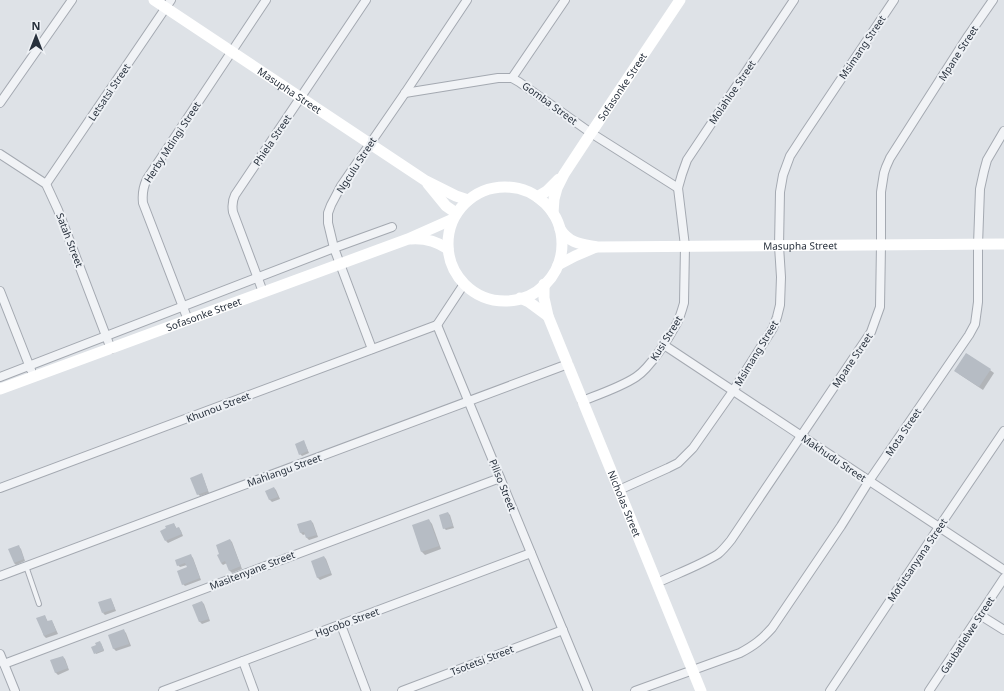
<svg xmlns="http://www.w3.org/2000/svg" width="1004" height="691" font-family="'Noto Sans',sans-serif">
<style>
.shadow{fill:#0003}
.building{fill:#b6bcc4}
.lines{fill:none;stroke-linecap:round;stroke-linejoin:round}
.lane-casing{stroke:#a4a9b1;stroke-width:6}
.street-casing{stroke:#a4a9b1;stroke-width:10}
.lane{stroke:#f1f3f6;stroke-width:4}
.street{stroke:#f1f3f6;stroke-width:8}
.secondary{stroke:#fff;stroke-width:11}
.labels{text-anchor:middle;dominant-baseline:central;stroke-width:4;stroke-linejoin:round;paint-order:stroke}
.street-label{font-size:10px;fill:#28313d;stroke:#eef1f5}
</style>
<rect width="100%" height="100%" fill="#dee2e7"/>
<!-- shadow -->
<g class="shadow">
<polygon points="967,354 990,370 994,373 983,390 959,374"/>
<polygon points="303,442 305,444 309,453 302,456 300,454"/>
<polygon points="201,475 203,477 209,493 200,496 198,494"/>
<polygon points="274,488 276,490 280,499 272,502 270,500 267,491"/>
<polygon points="448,513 450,515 454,528 446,530 444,528"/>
<polygon points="429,520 432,524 441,549 425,555 422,552 413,526"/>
<polygon points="311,521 313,523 318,537 309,540 307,538 306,534 303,535 301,533 298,525"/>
<polygon points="174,524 177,529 179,528 181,531 183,536 168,543 166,541"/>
<polygon points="230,540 232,542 242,569 232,573 230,571 227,563 223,565 221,563"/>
<polygon points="19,547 21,549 25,561 16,565 14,563"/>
<polygon points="191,556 193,558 201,580 185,586 183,584 188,568 187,565 180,567 178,565"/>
<polygon points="324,557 326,559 332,575 320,580 318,578 312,562"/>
<polygon points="110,599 112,601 116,611 105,615 103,613"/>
<polygon points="202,602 204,604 210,621 202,624 200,622 193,605"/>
<polygon points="45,616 48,622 51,621 53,623 58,634 46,638 44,636 38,619"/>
<polygon points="124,631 126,633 131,646 116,651 114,649 109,636"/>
<polygon points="101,643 104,651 96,654 93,648"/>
<polygon points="63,657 65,659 69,670 58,675 56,673 52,661"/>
</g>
<!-- building -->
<g class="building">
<polygon points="966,353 991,369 979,387 954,371"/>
<polygon points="304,440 308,451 299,455 295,444"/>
<polygon points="202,473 208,491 197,495 190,478"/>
<polygon points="274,487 278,497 269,500 265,491"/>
<polygon points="448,512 453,526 443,529 439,515"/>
<polygon points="429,519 439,546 421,552 412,525"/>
<polygon points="311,520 317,535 306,538 304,532 300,533 297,524"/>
<polygon points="174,523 176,528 179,527 182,534 165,541 160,531 166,528 165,526"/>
<polygon points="230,539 241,566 229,571 225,561 221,563 217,555 219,554 216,545"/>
<polygon points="19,545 24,559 14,563 8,549"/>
<polygon points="191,554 200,578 182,585 177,571 187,567 185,563 177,566 175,560"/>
<polygon points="324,556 331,573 317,578 311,561"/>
<polygon points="111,598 115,609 102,613 98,602"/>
<polygon points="202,601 209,619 199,622 192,605"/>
<polygon points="45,615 47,621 52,620 56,631 44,636 36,618"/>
<polygon points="124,629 129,644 113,649 108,635"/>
<polygon points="100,641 104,650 94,654 91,647 96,645 95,643"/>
<polygon points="63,656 68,668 55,673 50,660"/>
</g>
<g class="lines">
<defs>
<polyline id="lane" points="26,566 39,604"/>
<g id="street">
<polyline points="512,78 565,0"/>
<polyline points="405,93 498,78 512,78 519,82 591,133 678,188"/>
<polyline points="0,103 72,0"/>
<polyline points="0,154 46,184 58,210 111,349"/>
<polyline points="46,184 171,0"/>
<polyline points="0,291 31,370"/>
<path d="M263,292L233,212C232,206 232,201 235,195L366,0"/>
<path d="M188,320L143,203C142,194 143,187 147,179L266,0"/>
<polyline points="437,325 588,691"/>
<polyline points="437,325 464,284"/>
<polyline points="664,345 1004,570"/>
<polyline points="372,349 334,248 328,223 328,213 331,205 341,186 405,93 467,0"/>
<polyline points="0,377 334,248 392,227"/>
<path d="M582,401C600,394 621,387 636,377C650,368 669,338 677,323C680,317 682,310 684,303L685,246L678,188L682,174L687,160L794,0"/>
<polyline points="0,488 437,325"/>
<polyline points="619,490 668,468 678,463 693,448 733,391 773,328 777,317 780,305 781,277 779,246 780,192 783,175 790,156 805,133 894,0"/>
<polyline points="0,576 568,364"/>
<path d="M657,583C676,574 701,565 718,554C723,550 727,545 731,540L871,332L880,307L881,245V192L884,173L886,167L890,158L968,36L993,0"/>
<polyline points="980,615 1004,630"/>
<polyline points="341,625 366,691"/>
<polyline points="0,654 15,691"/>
<polyline points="243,661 254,691"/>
<polyline points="4,664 500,478"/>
<polyline points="163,691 531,553"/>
<polyline points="402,691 563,630"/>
<path d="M635,691L740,653C755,645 761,640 772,628L841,526L869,481L969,335L975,324L978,302V245L980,189L984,171L987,160L1004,131"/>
<polyline points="830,691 939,527 1004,431"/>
<polyline points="929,691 1004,578"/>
</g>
</defs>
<!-- lane casing -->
<use href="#lane" class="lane-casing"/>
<!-- street casing -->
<use href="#street" class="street-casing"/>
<!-- lane -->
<use href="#lane" class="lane"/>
<!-- street -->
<use href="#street" class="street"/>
<!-- secondary -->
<g class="secondary">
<path id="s1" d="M154,0L426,181L456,196L468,200"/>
<polyline points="428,184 446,206 456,213"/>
<circle cx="505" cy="244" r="57"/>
<polyline points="537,197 547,191 559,179"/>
<path id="s2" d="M553,213L554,199L557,188L564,174L591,133L680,0"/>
<path id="s3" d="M560,229C570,244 581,244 597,247L1004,244"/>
<path d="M411,239C425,238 436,241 448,249"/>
<polyline points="558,265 575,256 596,247"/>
<path id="s4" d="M544,284V298L548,316L701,691"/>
<polyline points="520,298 529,302 548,316"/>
<path id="s5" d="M0,389L408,239L453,219"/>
</g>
</g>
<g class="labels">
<!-- street labels -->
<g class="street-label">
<text transform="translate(862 47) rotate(-56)">Msimang Street</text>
<text transform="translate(958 53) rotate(-57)">Mpane Street</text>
<text stroke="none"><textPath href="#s2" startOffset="146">Sofasonke Street</textPath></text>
<text stroke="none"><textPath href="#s1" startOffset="163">Masupha Street</textPath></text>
<text transform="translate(109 92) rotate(-56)">Letsatsi Street</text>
<text transform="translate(732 92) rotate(-56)">Molahloe Street</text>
<text transform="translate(550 103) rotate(36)">Gomba Street</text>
<text transform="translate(272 140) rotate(-56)">Phiela Street</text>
<text transform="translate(172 142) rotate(-57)">Herby Mdingi Street</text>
<text transform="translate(356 165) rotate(-57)">Ngculu Street</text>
<text transform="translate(70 240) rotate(69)">Satah Street</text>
<text stroke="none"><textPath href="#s3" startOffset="246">Masupha Street</textPath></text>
<text stroke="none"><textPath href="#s5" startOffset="217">Sofasonke Street</textPath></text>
<text transform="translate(666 338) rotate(-58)">Kusi Street</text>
<text transform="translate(756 353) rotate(-59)">Msimang Street</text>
<text transform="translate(852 360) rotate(-56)">Mpane Street</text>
<text transform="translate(218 407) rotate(-21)">Khunou Street</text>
<text transform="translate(903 432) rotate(-56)">Mota Street</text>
<text transform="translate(834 458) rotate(34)">Makhudu Street</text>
<text transform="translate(284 470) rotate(-20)">Mahlangu Street</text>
<text transform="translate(503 485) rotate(68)">Piliso Street</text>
<text stroke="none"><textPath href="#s4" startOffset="235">Nicholas Street</textPath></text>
<text transform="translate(917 560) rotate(-56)">Mofutsanyana Street</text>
<text transform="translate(252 570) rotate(-21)">Masitenyane Street</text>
<text transform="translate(347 622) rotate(-20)">Hgcobo Street</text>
<text transform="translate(967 635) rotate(-57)">Gaubatlelwe Street</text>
<text transform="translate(482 660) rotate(-21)">Tsotetsi Street</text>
</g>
</g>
<!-- north arrow -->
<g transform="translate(36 36)" stroke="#eef1f5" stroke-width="3" paint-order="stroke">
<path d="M0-3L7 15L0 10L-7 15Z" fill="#28313d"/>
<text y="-6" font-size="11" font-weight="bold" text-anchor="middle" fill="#28313d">N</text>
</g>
</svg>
